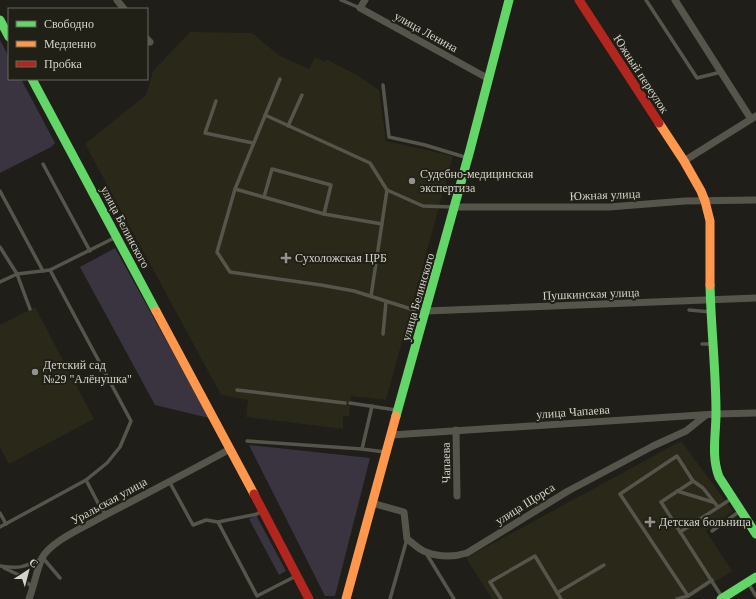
<svg xmlns="http://www.w3.org/2000/svg" width="756" height="599" font-family="'Times New Roman',serif">
<style>
.built{fill:#292819}
.green{fill:#3a3441}
.lines{fill:none;stroke-linecap:round;stroke-linejoin:round}
.lane{stroke:#56554b;stroke-width:3.5}
.street{stroke:#56554b;stroke-width:7}
.fast{stroke:#63d668;stroke-width:9}
.slow{stroke:#ff974d;stroke-width:9}
.jam{stroke:#b3261e;stroke-width:9}
.poi-dot{fill:#93928d;stroke:#212017;stroke-width:1.5}
.labels{text-anchor:middle;dominant-baseline:central;stroke-width:4;stroke-linejoin:round;paint-order:stroke}
.street-label{font-size:12px;fill:#d2d1cb;stroke:#212017}
.poi-label{font-size:12px;fill:#d2d1cb;stroke:#212017;text-anchor:start}
</style>
<rect width="100%" height="100%" fill="#1f1e19"/>
<!-- built -->
<g class="built">
<polygon points="190,32 252,33 280,56 309,69 315,57 325,62 326,59 357,75 379,90 386,141 453,156 386,400 351,396 349,416 343,416 343,429 246,417 248,400 221,395 85,144 146,95 153,71"/>
<polygon points="35,307 94,419 9,464 0,447 0,325"/>
<polygon points="681,441 733,511 706,531 732,571 688,599 492,599 466,558"/>
</g>
<!-- green -->
<g class="green">
<polygon points="0,40 9,57 9,79 21,79 55,143 51,147 0,173"/>
<polygon points="115,248 209,418 155,405 80,267"/>
<polygon points="249,445 370,458 335,596 325,596"/>
<polygon points="256,515 286,571 279,575 249,519"/>
</g>
<g class="lines">
<!-- lane -->
<g class="lane">
<polyline points="341,0 360,8"/>
<polyline points="646,0 697,78 721,72"/>
<polyline points="280,79 235,189 217,252 230,272 321,285 354,291 411,309 425,311"/>
<polyline points="383,85 389,137 425,145 468,158"/>
<polyline points="216,101 205,133 253,143"/>
<polyline points="265,115 370,163 387,190 423,206 453,207"/>
<polyline points="288,126 302,95"/>
<polyline points="43,164 90,251"/>
<polyline points="235,189 324,214 382,224"/>
<polyline points="0,191 43,271"/>
<polyline points="264,197 272,169 331,185 324,214"/>
<polyline points="0,247 17,274 30,309"/>
<polyline points="0,282 17,274 50,270 114,238"/>
<polyline points="371,296 387,190"/>
<polyline points="689,310 711,312"/>
<polyline points="383,334 386,302"/>
<polyline points="702,344 713,344"/>
<polyline points="237,390 345,403"/>
<polyline points="350,403 396,410"/>
<polyline points="372,406 362,449 385,452"/>
<polyline points="247,441 362,449"/>
<polyline points="86,480 98,503 106,515"/>
<polyline points="169,481 193,525 206,520 218,522 257,514 260,512"/>
<polyline points="693,481 661,502 722,597"/>
<polyline points="677,491 713,502"/>
<polyline points="0,513 6,524"/>
<polyline points="218,522 257,596 294,577"/>
<polyline points="0,527 86,480 107,463 120,447 131,421 50,270"/>
<polyline points="712,531 740,511"/>
<polyline points="680,532 731,499"/>
<polyline points="426,553 454,599"/>
<path d="M0,566C21,569 24,567 43,558L60,578"/>
<polyline points="4,568 19,575 33,588"/>
<polyline points="712,580 688,596 620,494 677,456 693,481 703,488 718,507"/>
<polyline points="748,583 756,596"/>
<polyline points="557,593 604,565"/>
<polyline points="390,599 407,539"/>
<polyline points="501,599 490,582 535,556 561,599"/>
<polyline points="677,599 688,596"/>
</g>
<!-- street -->
<g class="street">
<polyline points="117,0 124,9"/>
<polyline points="365,0 360,8 489,79"/>
<polyline points="675,0 751,119"/>
<polyline points="147,39 150,42"/>
<polyline points="684,161 756,116"/>
<polyline points="455,207 609,207 685,201 756,200"/>
<polyline points="426,311 756,298"/>
<polyline points="456,430 457,496"/>
<polyline points="391,435 716,414 756,413"/>
<path d="M372,503L404,512L407,539C413,543 419,550 426,552C439,557 454,557 467,553L568,491L653,446L686,431L706,415"/>
<path d="M29,599C34,586 37,569 42,558C51,541 83,528 100,518C143,495 187,473 230,449"/>
</g>
<!-- fast -->
<g class="fast">
<polyline points="0,20 9,37"/>
<polyline points="32,79 156,311"/>
<path d="M710,285C711,328 716,371 716,413C716,435 711,456 719,477L756,534"/>
<polyline points="396,416 470,150 509,0"/>
<polyline points="721,599 756,577"/>
</g>
<!-- slow -->
<g class="slow">
<polyline points="659,123 684,161 701,191 705,201 710,221 710,285"/>
<polyline points="156,311 254,494"/>
<polyline points="346,599 396,416"/>
</g>
<!-- jam -->
<g class="jam">
<polyline points="579,0 659,123"/>
<polyline points="254,494 309,599"/>
</g>
</g>
<!-- markers -->
<g class="poi-dot">
<circle cx="412" cy="181" r="4"/>
<path d="M284 252h4v4h4v4h-4v4h-4v-4h-4v-4h4z"/>
<circle cx="35" cy="372" r="4"/>
<path d="M648 516h4v4h4v4h-4v4h-4v-4h-4v-4h4z"/>
</g>
<g class="labels">
<!-- street labels -->
<g class="street-label">
<text transform="translate(426 32) rotate(29)">улица Ленина</text>
<text transform="translate(641 74) rotate(57)">Южный переулок</text>
<text transform="translate(605 195) rotate(-2)">Южная улица</text>
<text transform="translate(125 227) rotate(62)">улица Белинского</text>
<text transform="translate(591 294) rotate(-2)">Пушкинская улица</text>
<text transform="translate(418 297) rotate(-74)">улица Белинского</text>
<text transform="translate(573 412) rotate(-4)">улица Чапаева</text>
<text transform="translate(446 463) rotate(-91)">Чапаева</text>
<text transform="translate(109 501) rotate(-29)">Уральская улица</text>
<text transform="translate(525 504) rotate(-32)">улица Щорса</text>
</g>
<!-- poi labels -->
<g class="poi-label">
<text x="420" y="174">Судебно-медицинская<tspan x="420" dy="14">экспертиза</tspan></text>
<text x="295" y="258">Сухоложская ЦРБ</text>
<text x="43" y="365">Детский сад<tspan x="43" dy="14">№29 "Алёнушка"</tspan></text>
<text x="659" y="522">Детская больница</text>
</g>
</g>
<!-- legend -->
<rect x="8" y="8" width="140" height="72" fill="#212017" stroke="#68675f"/>
<rect x="16" y="21" width="20" height="6" fill="#63d668" stroke="#68675f"/>
<text x="44" y="28" font-size="12" fill="#d2d1cb">Свободно</text>
<rect x="16" y="41" width="20" height="6" fill="#ff974d" stroke="#68675f"/>
<text x="44" y="48" font-size="12" fill="#d2d1cb">Медленно</text>
<rect x="16" y="61" width="20" height="6" fill="#b3261e" stroke="#68675f"/>
<text x="44" y="68" font-size="12" fill="#d2d1cb">Пробка</text>
<!-- north arrow -->
<g transform="translate(28 571) rotate(36)" stroke="#212017" stroke-width="3" paint-order="stroke">
<path d="M0-3L7 15L0 10L-7 15Z" fill="#d2d1cb"/>
<text y="-6" font-size="11" font-weight="bold" text-anchor="middle" fill="#d2d1cb">С</text>
</g>
</svg>
